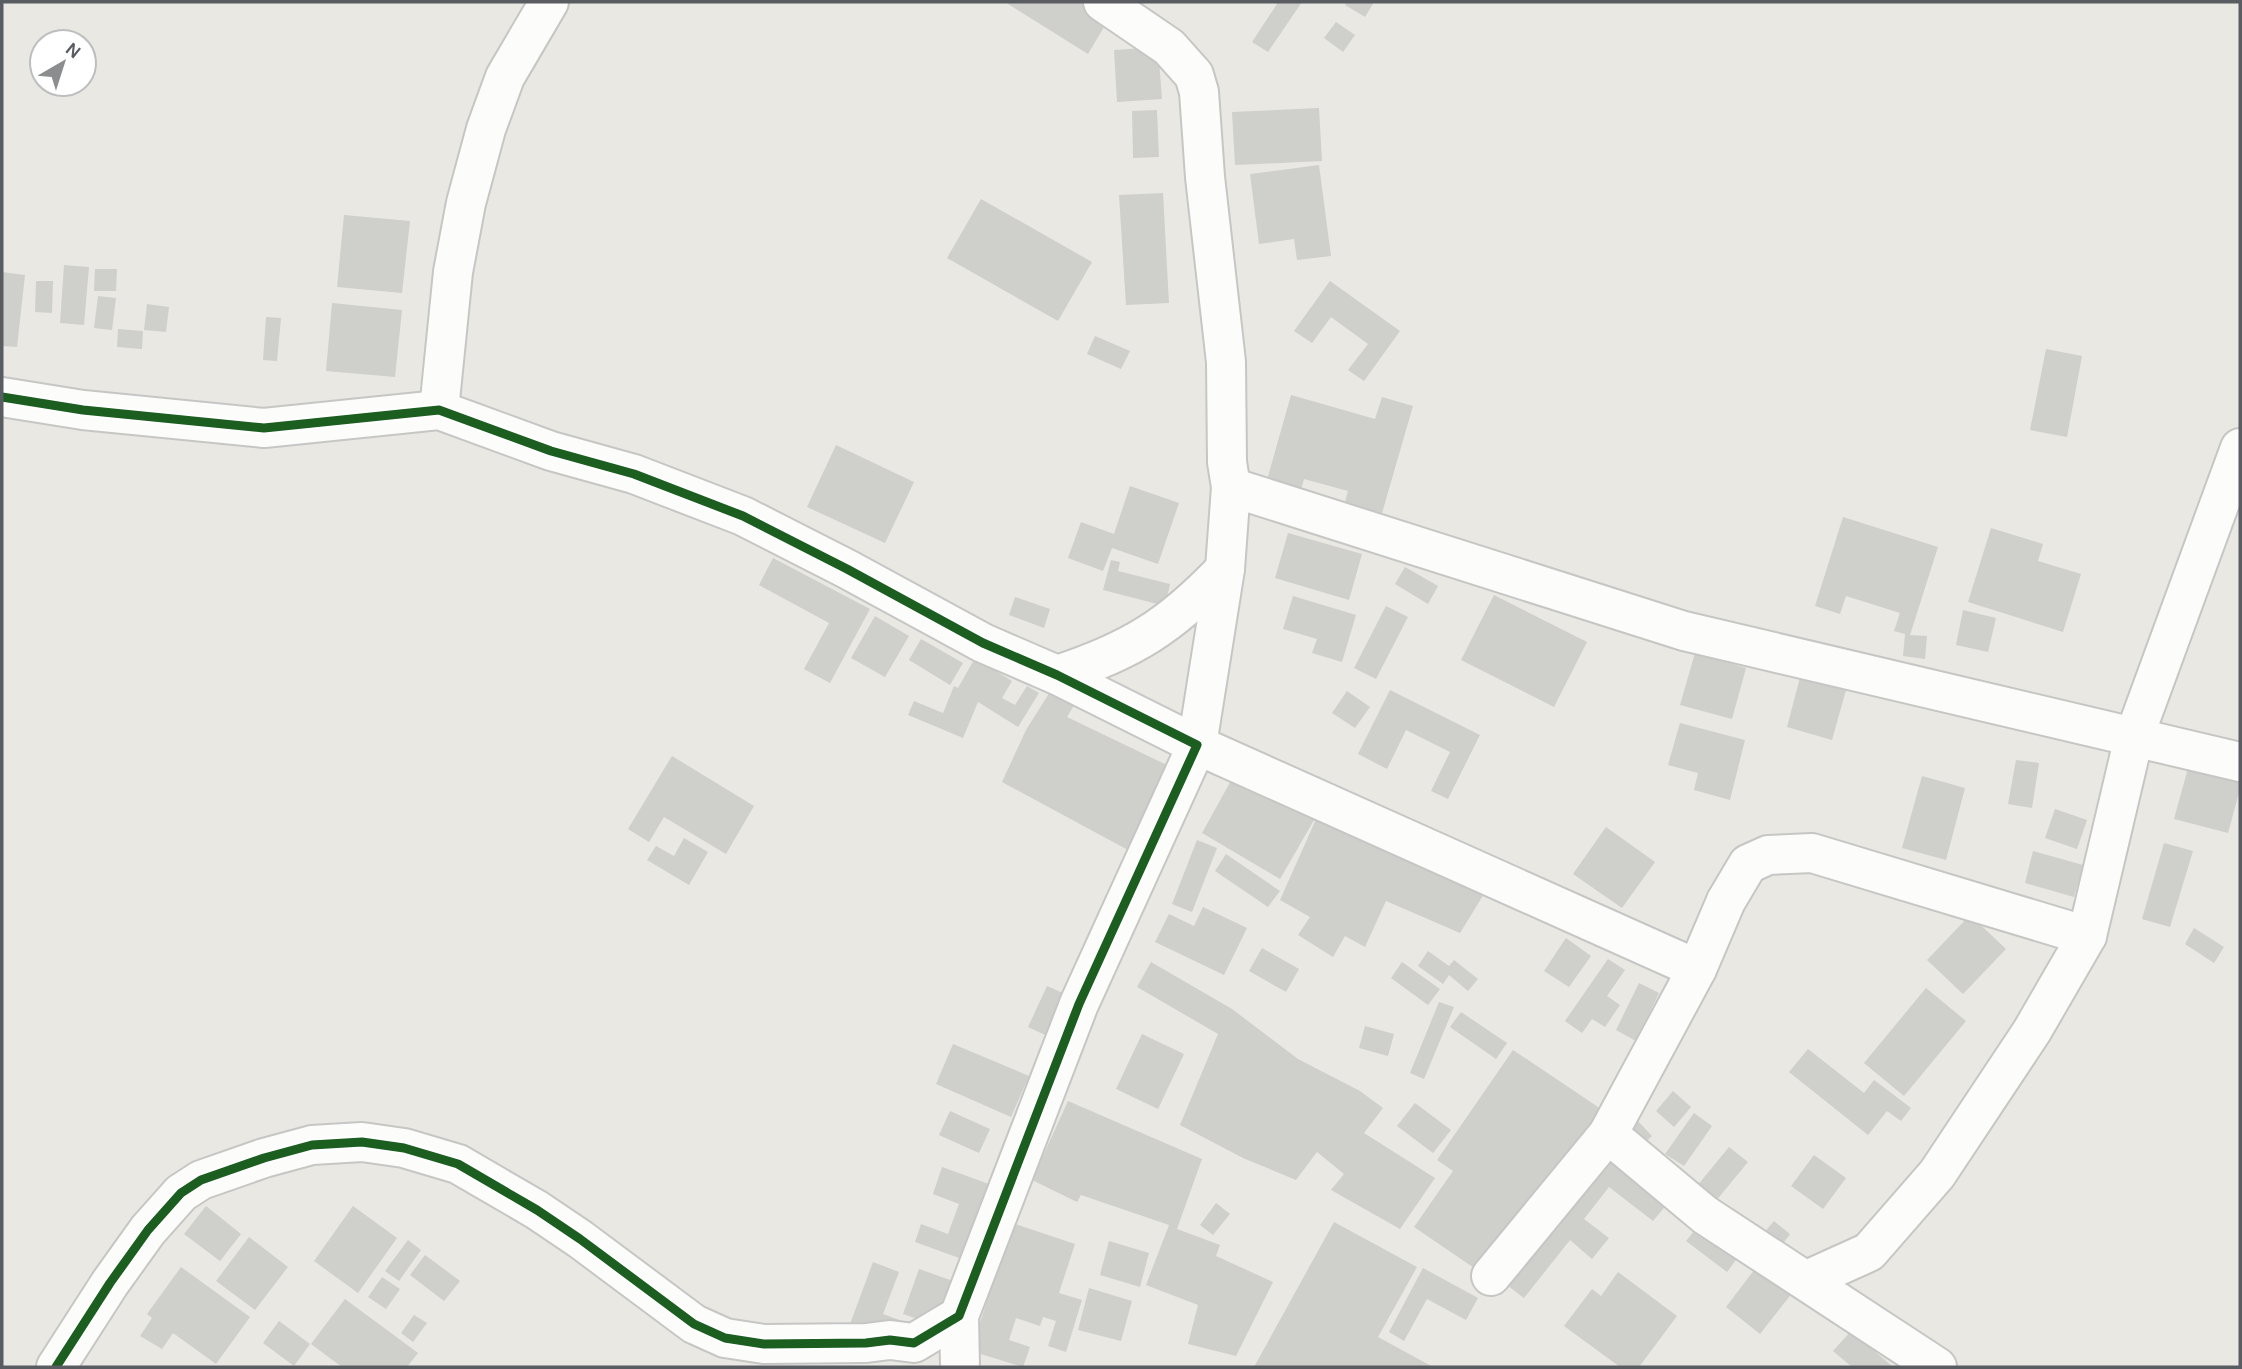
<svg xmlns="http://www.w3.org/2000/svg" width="2242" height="1369" font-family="Karla,sans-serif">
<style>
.building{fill:#cfcfcc}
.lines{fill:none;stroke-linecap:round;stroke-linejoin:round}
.street-casing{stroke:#c6c6c5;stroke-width:42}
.street{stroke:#fcfcfb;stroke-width:38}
.cycleway-casing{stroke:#fff;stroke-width:13}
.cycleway{stroke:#1b5e20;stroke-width:9}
</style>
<rect width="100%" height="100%" fill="#e9e8e3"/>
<!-- building -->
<g class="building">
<polygon points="1010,2 1085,2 1110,17 1088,54 1008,4"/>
<polygon points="1274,2 1302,2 1268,52 1252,42 1277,4"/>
<polygon points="1346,2 1374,2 1365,17 1345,5"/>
<polygon points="1336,22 1355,35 1343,52 1324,38"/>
<polygon points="1158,47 1162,99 1117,102 1114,50"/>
<polygon points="1319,108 1322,161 1235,165 1232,112"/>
<polygon points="1157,110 1159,157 1133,158 1132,111"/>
<polygon points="1319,165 1331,256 1297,260 1294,239 1259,244 1250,174"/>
<polygon points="1163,193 1169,303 1126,305 1119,195"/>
<polygon points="981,199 1092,262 1058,321 947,258"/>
<polygon points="344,215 410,221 402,293 337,287"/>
<polygon points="64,265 89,267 84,325 60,323"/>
<polygon points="95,269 117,269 116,291 94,291"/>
<polygon points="2,272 25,275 17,347 2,346"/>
<polygon points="36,281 53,281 52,313 35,312"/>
<polygon points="1330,281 1400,331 1364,381 1348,370 1368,344 1331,317 1312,343 1294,331"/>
<polygon points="98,296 116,298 112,330 94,328"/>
<polygon points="332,303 402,310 395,377 326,371"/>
<polygon points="147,304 169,307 166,332 144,330"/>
<polygon points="266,317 281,318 277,361 263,360"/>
<polygon points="118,329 143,331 142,349 117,347"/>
<polygon points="1095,336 1130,351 1121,369 1087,354"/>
<polygon points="2046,349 2082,356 2067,437 2030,430"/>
<polygon points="1291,395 1375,419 1382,397 1413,406 1380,520 1343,509 1348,491 1304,479 1299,497 1265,487"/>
<polygon points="836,445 914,482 885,543 807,507"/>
<polygon points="1130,486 1179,503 1158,564 1112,548 1103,571 1068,558 1081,522 1114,534"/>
<polygon points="1843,517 1938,547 1910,635 1927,636 1925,659 1903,656 1905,634 1894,631 1900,613 1846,596 1840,614 1815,606"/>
<polygon points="1991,528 2043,544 2038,561 2081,574 2063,632 1968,602"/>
<polygon points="1288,533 1362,554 1349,600 1275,578"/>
<polygon points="773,558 870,609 830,683 804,669 829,623 759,585"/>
<polygon points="1111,560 1120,562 1118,571 1170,584 1165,606 1103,590"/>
<polygon points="1405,567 1438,586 1428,604 1395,584"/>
<polygon points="1494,595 1587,642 1554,707 1461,660"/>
<polygon points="1293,596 1356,615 1342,662 1312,653 1317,639 1283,629"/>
<polygon points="1015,597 1050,609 1044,628 1009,615"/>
<polygon points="1386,606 1408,617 1376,679 1354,668"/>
<polygon points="1963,610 1996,618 1988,652 1956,645"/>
<polygon points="875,616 909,636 885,677 851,658"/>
<polygon points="921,639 963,663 950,685 909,660"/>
<polygon points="1695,653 1746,668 1732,719 1680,705"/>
<polygon points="975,658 1012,681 1002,698 1015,705 1027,686 1039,693 1018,727 978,702 963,738 908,715 914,701 943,713 954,686 958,688"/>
<polygon points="1802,670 1848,683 1832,740 1787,727"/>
<polygon points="1053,687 1076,702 1067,717 1169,766 1128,850 1002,782 1026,730"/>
<polygon points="1390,690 1480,735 1448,799 1431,791 1450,752 1406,730 1387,769 1358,754"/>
<polygon points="1347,691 1370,707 1355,728 1332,713"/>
<polygon points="1680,723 1745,740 1730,800 1694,790 1698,773 1668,765"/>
<polygon points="672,756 754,806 726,854 664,817 649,842 628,829"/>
<polygon points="1244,757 1484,894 1460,933 1386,901 1365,947 1345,936 1333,957 1298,935 1310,917 1280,900 1321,808 1280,879 1202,833"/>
<polygon points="2016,760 2039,763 2032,808 2008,804"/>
<polygon points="2190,761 2240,775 2240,789 2228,833 2174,819"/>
<polygon points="1922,776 1965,788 1946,860 1902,848"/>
<polygon points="2055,809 2087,820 2077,849 2045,838"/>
<polygon points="1606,827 1655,862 1622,908 1573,874"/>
<polygon points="684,838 708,852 689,885 647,860 656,846 674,856"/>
<polygon points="1197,840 1217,848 1192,912 1172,904"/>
<polygon points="2164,843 2193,851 2170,927 2142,919"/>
<polygon points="2033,851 2083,865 2074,897 2025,883"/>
<polygon points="1226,854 1280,891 1268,907 1215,871"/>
<polygon points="1203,907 1247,928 1224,975 1155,942 1169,914 1194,926"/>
<polygon points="1970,915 2006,949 1963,994 1927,960"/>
<polygon points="2194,928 2224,947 2214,963 2185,944"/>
<polygon points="1566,938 1591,956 1569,987 1544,971"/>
<polygon points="1262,948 1299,969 1286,992 1249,971"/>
<polygon points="1428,951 1449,966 1454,960 1478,979 1468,991 1449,975 1443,984 1418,966"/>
<polygon points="1608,959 1625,970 1607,996 1620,1005 1605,1027 1592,1019 1582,1033 1565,1021"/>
<polygon points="1151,962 1232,1009 1298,1059 1360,1091 1383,1108 1364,1133 1435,1178 1400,1229 1331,1190 1344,1174 1317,1152 1296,1180 1243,1158 1180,1125 1218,1034 1137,987"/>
<polygon points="1402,962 1440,989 1428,1005 1391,978"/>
<polygon points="1639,983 1659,993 1636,1041 1616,1030"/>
<polygon points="1047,986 1092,1006 1073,1048 1028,1027"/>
<polygon points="1926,988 1966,1021 1904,1096 1864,1063"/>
<polygon points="1439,1002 1454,1007 1424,1079 1410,1073"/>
<polygon points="1461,1012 1507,1043 1496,1059 1450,1027"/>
<polygon points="1365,1026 1394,1034 1388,1056 1359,1048"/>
<polygon points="1142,1034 1184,1054 1158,1109 1116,1089"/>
<polygon points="953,1044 1029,1076 1011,1117 936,1084"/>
<polygon points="1808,1049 1864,1093 1874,1080 1911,1108 1901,1121 1887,1111 1868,1135 1789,1072"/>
<polygon points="1513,1050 1604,1111 1483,1274 1414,1227 1453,1171 1437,1160"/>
<polygon points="1673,1091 1691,1107 1674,1127 1656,1111"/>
<polygon points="1068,1101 1202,1159 1177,1229 1220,1245 1216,1256 1273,1282 1236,1356 1188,1344 1198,1305 1146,1285 1169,1225 1081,1195 1077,1202 1032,1180"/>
<polygon points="1415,1103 1451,1130 1433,1153 1397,1126"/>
<polygon points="950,1111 990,1129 979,1153 939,1135"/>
<polygon points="1694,1113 1712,1126 1684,1166 1665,1154"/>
<polygon points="1635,1118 1652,1136 1639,1148 1622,1130"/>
<polygon points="1729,1147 1748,1162 1715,1202 1697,1186"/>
<polygon points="1605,1152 1669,1202 1653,1221 1609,1187 1584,1219 1609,1238 1592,1259 1570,1240 1524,1298 1503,1282"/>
<polygon points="1814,1155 1846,1178 1823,1209 1791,1186"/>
<polygon points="942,1167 989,1184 962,1259 915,1242 921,1224 948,1234 959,1204 933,1194"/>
<polygon points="1216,1203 1230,1214 1213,1235 1200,1225"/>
<polygon points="206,1206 241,1234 220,1261 184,1234"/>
<polygon points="353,1206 397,1238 358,1293 314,1261"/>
<polygon points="1707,1215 1747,1245 1727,1272 1686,1241"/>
<polygon points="1774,1221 1790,1234 1779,1249 1762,1235"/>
<polygon points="1334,1222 1417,1267 1378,1337 1433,1367 1254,1367"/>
<polygon points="1012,1223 1075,1244 1059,1293 1082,1300 1066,1352 1048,1346 1056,1321 1043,1317 1040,1326 1016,1318 1009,1340 1030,1347 1023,1367 971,1351"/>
<polygon points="249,1237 288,1267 255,1310 216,1281"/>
<polygon points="408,1240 421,1250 399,1281 385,1271"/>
<polygon points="1109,1241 1149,1253 1140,1287 1100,1275"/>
<polygon points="425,1255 460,1281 444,1301 410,1275"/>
<polygon points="873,1262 899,1272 883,1314 924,1329 850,1324"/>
<polygon points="1758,1265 1793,1292 1760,1334 1726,1307"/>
<polygon points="181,1267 250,1317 216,1364 173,1333 162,1349 140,1336 152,1318 147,1314"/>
<polygon points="1423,1268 1478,1298 1466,1320 1427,1299 1404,1341 1389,1332"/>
<polygon points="919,1269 953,1281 938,1326 903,1314"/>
<polygon points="1618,1272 1677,1316 1639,1367 1620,1367 1564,1326 1592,1289 1601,1296"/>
<polygon points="382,1277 400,1289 386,1309 368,1297"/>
<polygon points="1089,1288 1132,1301 1121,1341 1078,1330"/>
<polygon points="345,1299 418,1353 407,1367 342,1367 311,1344"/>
<polygon points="414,1315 427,1323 413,1342 401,1333"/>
<polygon points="279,1321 310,1344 294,1366 263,1343"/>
<polygon points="1851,1331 1893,1367 1852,1367 1833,1351"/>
</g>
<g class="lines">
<defs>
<g id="street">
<polyline points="1103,2 1169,47 1194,75 1199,92 1205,177 1226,362 1227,462 1231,487 1225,569 1197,745 1697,969"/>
<polyline points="2,397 83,410 264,428 439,410 551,451 634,474 743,516 847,569 983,643 1057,675 1197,745 1079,1004 959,1316 914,1343 890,1340 866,1343 764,1344 725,1338 694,1324 580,1239 537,1210 458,1164 404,1148 362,1142 312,1145 264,1158 201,1180 181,1193 148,1230 110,1283 56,1367"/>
<polyline points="439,410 453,272 466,203 486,129 505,77 549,2"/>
<polyline points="1231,487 1684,631 2240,762"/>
<path d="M1057,675C1131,651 1171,626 1225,569"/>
<polyline points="1608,1134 1705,1215 1937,1367"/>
<polyline points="1491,1276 1608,1134 1697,969 1726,901 1748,864 1768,855 1812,853 2087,936"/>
<polyline points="1807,1280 1869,1252 1937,1174 2032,1031 2087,936 2134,737 2240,448"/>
<polyline points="959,1316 960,1367"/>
</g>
</defs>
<!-- street casing -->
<use href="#street" class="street-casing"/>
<!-- street -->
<use href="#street" class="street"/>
<defs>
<polyline id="cycleway" points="2,397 83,410 264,428 439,410 551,451 634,474 743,516 847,569 983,643 1057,675 1197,745 1079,1004 959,1316 914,1343 890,1340 866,1343 764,1344 725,1338 694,1324 580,1239 537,1210 458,1164 404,1148 362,1142 312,1145 264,1158 201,1180 181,1193 148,1230 110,1283 56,1367"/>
</defs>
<!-- cycleway casing -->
<use href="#cycleway" class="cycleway-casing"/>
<!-- cycleway -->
<use href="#cycleway" class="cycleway"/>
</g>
<!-- border -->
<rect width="2242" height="1369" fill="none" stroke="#595c61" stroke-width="7"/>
<!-- north arrow -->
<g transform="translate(63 63) rotate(39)"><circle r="33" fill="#ffffff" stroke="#bdbec0" stroke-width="2"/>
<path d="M0-5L12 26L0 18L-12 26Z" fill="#8b8d8e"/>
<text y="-10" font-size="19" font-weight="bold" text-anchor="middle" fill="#595c61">N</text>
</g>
</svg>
